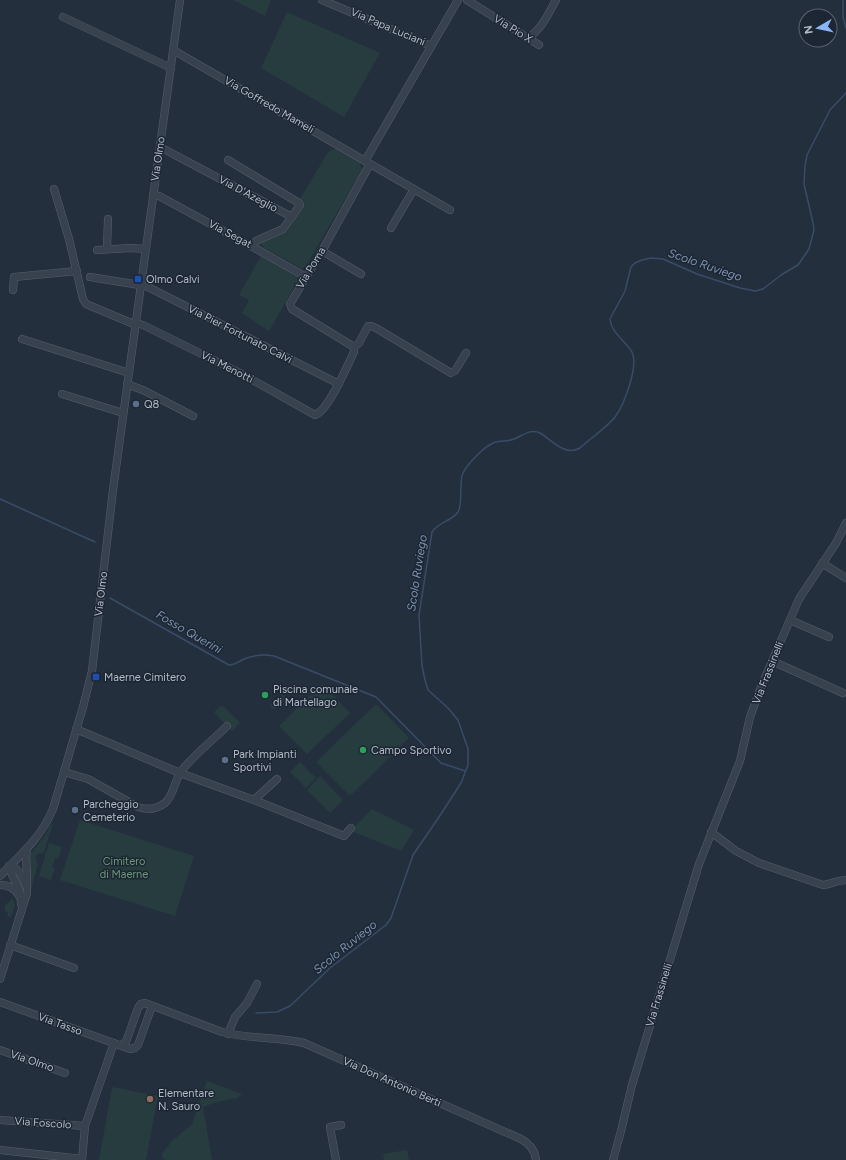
<svg xmlns="http://www.w3.org/2000/svg" width="846" height="1160" font-family="Figtree,sans-serif">
<style>
.green{fill:#263c3f}
.lines{fill:none;stroke-linecap:round;stroke-linejoin:round}
.stream{stroke:#394c67;stroke-width:1.5}
.minor-casing{stroke:#565f6c;stroke-width:8}
.minor{stroke:#38414e;stroke-width:7}
.transit-dot{fill:#1a4fb4;stroke:#1d2633;stroke-width:1.5}
.service-dot{fill:#5c6f8a;stroke:#1d2633;stroke-width:1.5}
.leisure-dot{fill:#2e9e5b;stroke:#1d2633;stroke-width:1.5}
.education-dot{fill:#8d6e63;stroke:#1d2633;stroke-width:1.5}
.labels{text-anchor:middle;dominant-baseline:central;stroke-width:3;stroke-linejoin:round;paint-order:stroke}
.street-label{font-size:11px;fill:#b4bcc9;stroke:#1d2633}
.poi-label{font-size:11px;fill:#b4bcc9;stroke:#1d2633;text-anchor:start}
.park-label{font-size:11px;fill:#6b9a76;stroke:#1d2633}
.water-label{font-size:12px;font-style:italic;fill:#7c92b1;stroke:#1d2633}
</style>
<rect width="100%" height="100%" fill="#242f3e"/>
<!-- green -->
<g class="green">
<polygon points="233,0 271,0 265,16"/>
<polygon points="287,12 380,53 344,117 261,68"/>
<polygon points="334,149 337,149 360,163 362,170 306,266 302,269 264,248 261,244 263,242 287,231 305,203 300,199 327,154 330,151"/>
<polygon points="261,256 297,277 298,281 269,331 242,313 249,300 239,295"/>
<polygon points="322,684 350,713 307,754 279,726"/>
<polygon points="283,694 286,697 286,699 275,709 271,709 270,705"/>
<polygon points="222,705 240,723 232,731 214,712"/>
<polygon points="375,705 377,705 409,738 350,796 316,762"/>
<polygon points="300,762 316,778 306,788 290,772"/>
<polygon points="320,776 343,800 330,813 307,790"/>
<polygon points="372,809 414,830 401,851 351,831"/>
<polygon points="54,819 44,853 37,854 36,857 36,862 38,864 28,901 31,883 29,856 44,837"/>
<polygon points="80,820 194,856 175,916 60,880"/>
<polygon points="49,843 62,847 58,859 55,858 52,867 55,868 51,880 39,876"/>
<polygon points="13,898 15,905 11,917 7,916 8,912 5,911 5,905"/>
<polygon points="207,1081 242,1094 237,1098 217,1102 203,1107 212,1160 167,1160 163,1159 162,1154 171,1142 192,1124"/>
<polygon points="112,1087 158,1096 146,1160 99,1160"/>
<polygon points="407,1150 409,1160 384,1160 383,1154"/>
</g>
<g class="lines">
<!-- stream -->
<g class="stream">
<polyline points="843,0 843,17 846,28"/>
<polyline points="0,499 95,542"/>
<path d="M110,598L229,665C234,665 239,662 244,659C254,655 263,654 274,656L376,697L441,763L465,771"/>
<path d="M256,1013L277,1012L290,1006L330,968L386,925L391,918L413,855L439,817L461,783L468,765V749L458,720L448,708L428,690L425,680L422,666L419,615L432,532C438,522 452,521 458,512C462,505 460,495 461,487C461,483 461,477 463,473C468,463 484,447 493,443C500,440 508,442 514,439C522,436 531,428 540,433C552,440 565,457 580,448C591,438 606,428 615,417C624,405 639,366 632,352C626,341 611,333 610,319L625,291L631,267L635,263L642,260L651,258L663,259L697,274L740,288L755,291L763,289L781,275L798,265L809,249L814,230L813,223L804,184L805,166L807,155L830,110L846,93"/>
</g>
<defs>
<g id="minor">
<polyline points="322,0 431,46"/>
<polyline points="467,0 539,45"/>
<polyline points="63,17 171,68"/>
<path d="M528,38C542,29 548,14 556,0"/>
<polyline points="173,50 450,210"/>
<polyline points="160,147 292,217"/>
<polyline points="228,160 299,203 300,205 283,229 256,241 251,246"/>
<polyline points="365,161 458,0"/>
<polyline points="54,189 69,239 83,299 86,304 136,325"/>
<polyline points="153,195 159,196 251,246 306,277"/>
<polyline points="391,228 414,189"/>
<polyline points="107,249 108,219"/>
<polyline points="97,250 131,248 146,249"/>
<polyline points="322,251 361,274"/>
<polyline points="90,277 146,286 339,384"/>
<polyline points="13,290 14,277 77,271"/>
<path d="M136,323L143,325L242,374L315,415C329,410 347,366 354,352V347L359,343L368,326H371L376,328L451,373L455,371L466,353"/>
<polyline points="22,339 129,373"/>
<polyline points="354,347 292,309 290,304 322,251 370,164"/>
<polyline points="127,384 145,391 193,416"/>
<polyline points="62,394 123,413"/>
<polyline points="822,563 846,578"/>
<polyline points="790,620 829,637"/>
<polyline points="772,661 843,693"/>
<polyline points="76,729 180,773 254,800 277,779"/>
<path d="M64,772L88,779L138,807C147,810 157,809 165,803C175,794 174,780 182,770C195,754 212,741 227,726"/>
<polyline points="254,800 344,836 351,828"/>
<path d="M711,832L736,851L759,863L823,885C831,884 838,880 846,880"/>
<path d="M11,865C19,869 23,877 26,885"/>
<path d="M9,866C13,882 21,885 21,904"/>
<path d="M0,876C22,853 40,839 53,809L83,707L92,671L113,490L180,0"/>
<path d="M0,885C9,885 15,888 19,896"/>
<polyline points="10,945 74,968"/>
<polyline points="0,979 27,893 27,876 26,857 27,849"/>
<polyline points="0,1002 130,1049 135,1048 138,1045 152,1006"/>
<polyline points="228,1034 235,1017 247,1003 257,984"/>
<path d="M120,1045L126,1042L138,1008L141,1004L145,1003L222,1032C249,1039 277,1037 304,1043L521,1139C530,1144 535,1150 536,1160"/>
<polyline points="0,1050 65,1073"/>
<polyline points="0,1120 85,1126"/>
<polyline points="0,1150 82,1159"/>
<polyline points="82,1160 85,1126 114,1043"/>
<polyline points="336,1160 330,1127 341,1125"/>
<polyline points="613,1160 621,1131 632,1085 699,864 740,761 750,717 761,687 799,599 836,543 846,523"/>
</g>
</defs>
<!-- minor casing -->
<use href="#minor" class="minor-casing"/>
<!-- minor -->
<use href="#minor" class="minor"/>
</g>
<!-- markers -->
<g class="transit-dot">
<rect x="134" y="275" width="8" height="8" rx="2"/>
<rect x="92" y="673" width="8" height="8" rx="2"/>
</g>
<g class="service-dot">
<circle cx="136" cy="404" r="4"/>
<circle cx="225" cy="760" r="4"/>
<circle cx="75" cy="810" r="4"/>
</g>
<g class="leisure-dot">
<circle cx="265" cy="695" r="4"/>
<circle cx="363" cy="750" r="4"/>
</g>
<circle class="education-dot" cx="150" cy="1099" r="4"/>
<g class="labels">
<!-- street labels -->
<g class="street-label">
<text transform="translate(388 27) rotate(23)">Via Papa Luciani</text>
<text transform="translate(513 29) rotate(32)">Via Pio X</text>
<text transform="translate(269 105) rotate(30)">Via Goffredo Mameli</text>
<text transform="translate(158 159) rotate(-82)">Via Olmo</text>
<text transform="translate(248 194) rotate(28)">Via D'Azeglio</text>
<text transform="translate(230 234) rotate(28)">Via Segat</text>
<text transform="translate(311 268) rotate(-59)">Via Poma</text>
<text transform="translate(240 334) rotate(27)">Via Pier Fortunato Calvi</text>
<text transform="translate(227 367) rotate(27)">Via Menotti</text>
<text transform="translate(101 594) rotate(-83)">Via Olmo</text>
<text transform="translate(768 673) rotate(-68)">Via Frassinelli</text>
<text transform="translate(659 995) rotate(-73)">Via Frassinelli</text>
<text transform="translate(60 1024) rotate(20)">Via Tasso</text>
<text transform="translate(32 1061) rotate(19)">Via Olmo</text>
<text transform="translate(392 1082) rotate(24)">Via Don Antonio Berti</text>
<text transform="translate(43 1123) rotate(4)">Via Foscolo</text>
</g>
<!-- poi labels -->
<g class="poi-label">
<text x="146" y="279">Olmo Calvi</text>
<text x="144" y="404">Q8</text>
<text x="104" y="677">Maerne Cimitero</text>
<text x="273" y="689">Piscina comunale<tspan x="273" dy="13">di Martellago</tspan></text>
<text x="371" y="750">Campo Sportivo</text>
<text x="233" y="754">Park Impianti<tspan x="233" dy="13">Sportivi</tspan></text>
<text x="83" y="804">Parcheggio<tspan x="83" dy="13">Cemeterio</tspan></text>
<text x="158" y="1093">Elementare<tspan x="158" dy="13">N. Sauro</tspan></text>
</g>
<!-- park labels -->
<g class="park-label">
<text x="124" y="861">Cimitero<tspan x="124" dy="13">di Maerne</tspan></text>
</g>
<!-- water labels -->
<g class="water-label">
<text transform="translate(705 265) rotate(19)">Scolo Ruviego</text>
<text transform="translate(417 573) rotate(-81)">Scolo Ruviego</text>
<text transform="translate(189 632) rotate(30)">Fosso Querini</text>
<text transform="translate(345 947) rotate(-39)">Scolo Ruviego</text>
</g>
</g>
<!-- north arrow -->
<g transform="translate(818 28) rotate(261)"><circle r="19" fill="#1d2633" stroke="#59626f"/>
<path d="M0-3L7 15L0 10L-7 15Z" fill="#8ab4f8"/>
<text y="-6" font-size="11" font-weight="bold" text-anchor="middle" fill="#b4bcc9">N</text>
</g>
</svg>
